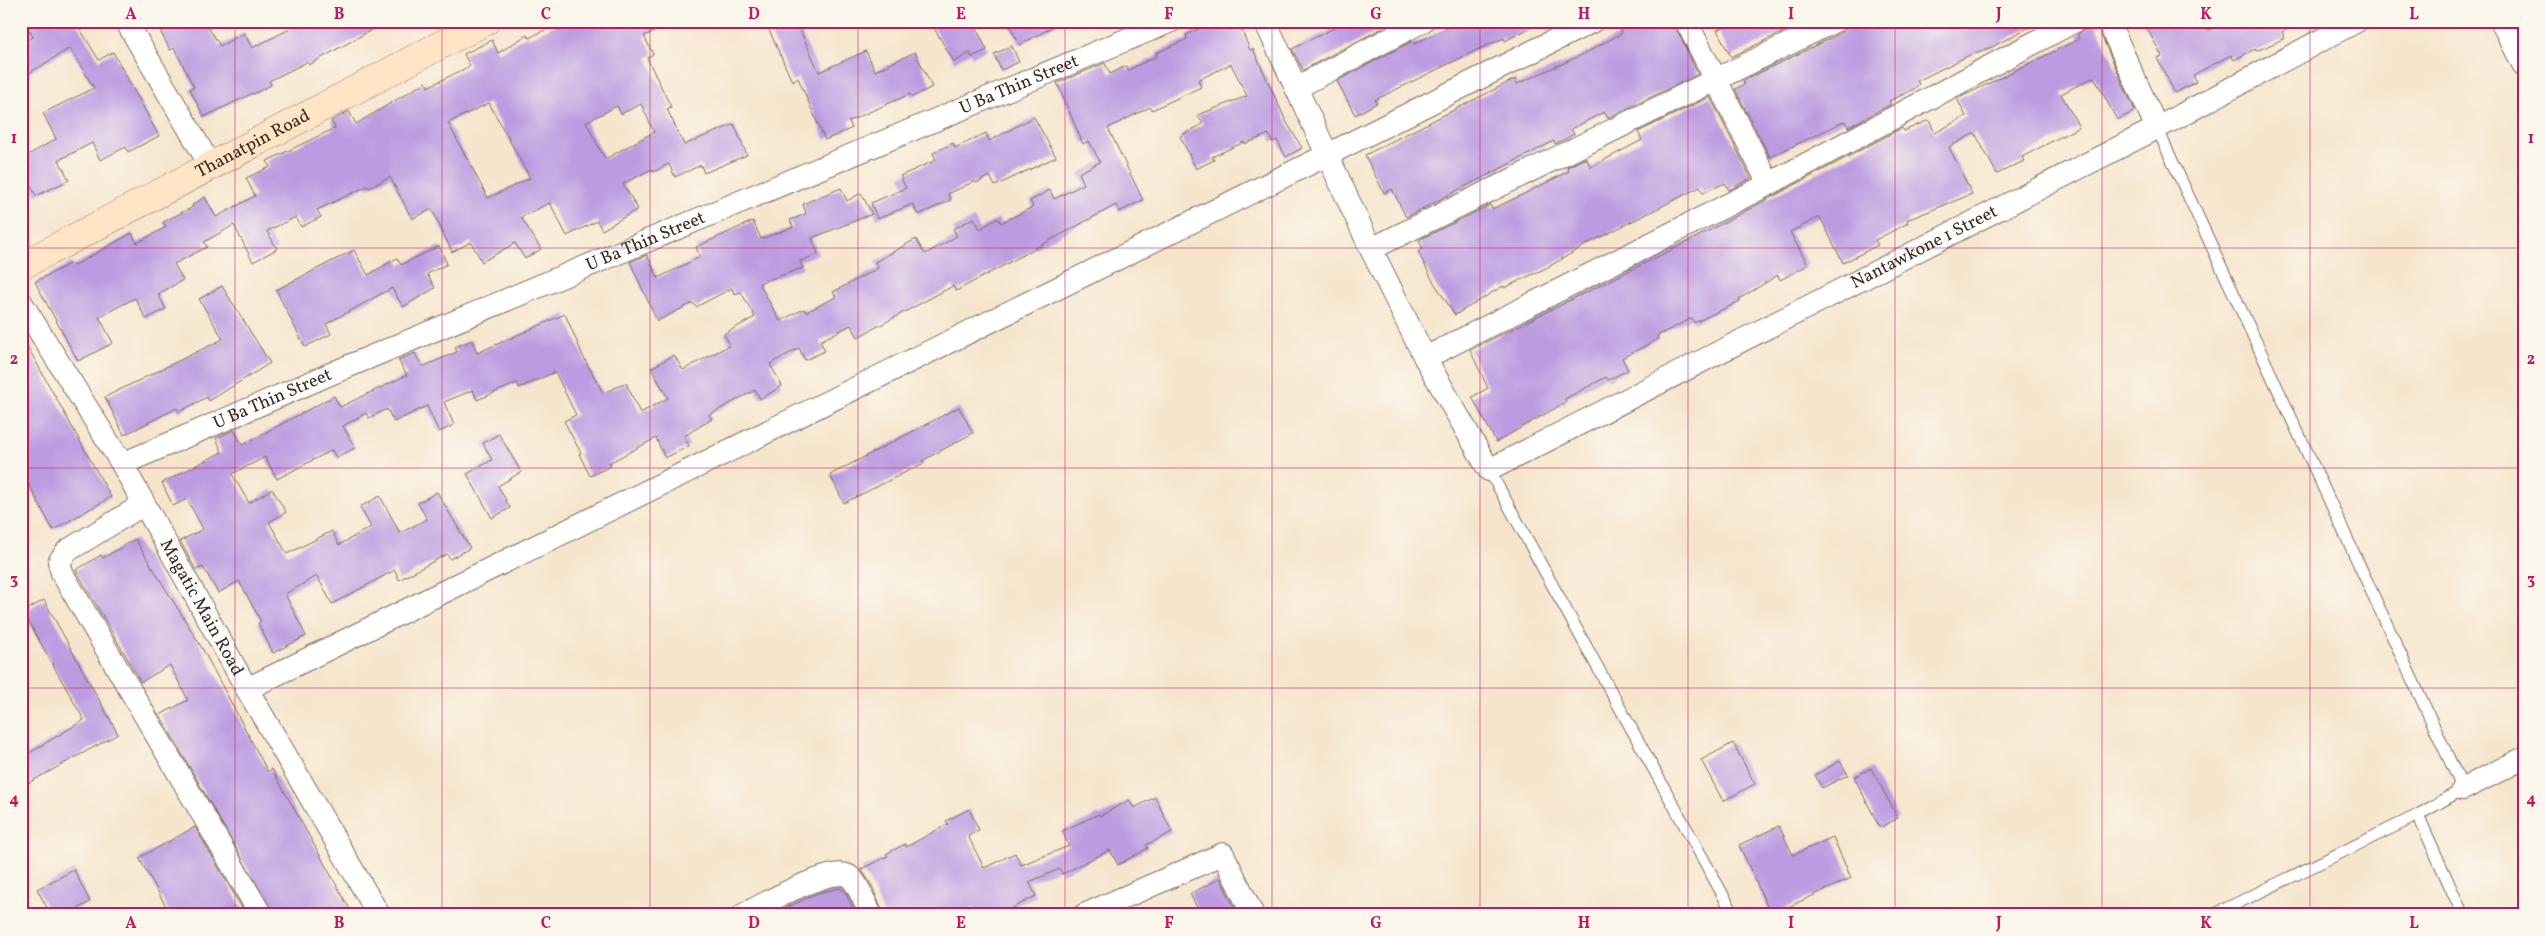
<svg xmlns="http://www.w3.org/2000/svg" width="2545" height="936" font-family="Vollkorn,serif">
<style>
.building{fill:#bc9be1;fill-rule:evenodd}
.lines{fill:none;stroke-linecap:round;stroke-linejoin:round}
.service-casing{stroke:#7c6b5b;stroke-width:13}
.minor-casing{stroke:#7c6b5b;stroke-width:24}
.secondary-casing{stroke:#7c6b5b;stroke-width:29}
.service{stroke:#fff;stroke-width:11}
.minor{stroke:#fff;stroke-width:22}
.secondary{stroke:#ffe4c6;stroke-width:28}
.grid{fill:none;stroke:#c2185b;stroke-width:1;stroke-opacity:0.55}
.labels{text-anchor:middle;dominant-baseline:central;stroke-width:5;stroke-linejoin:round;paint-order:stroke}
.street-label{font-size:18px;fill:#3b2a1e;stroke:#fbf7ec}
.neatline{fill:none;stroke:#c2185b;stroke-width:2}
.grid-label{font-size:16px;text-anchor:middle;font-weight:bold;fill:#c2185b}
</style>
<rect width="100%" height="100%" fill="#fbf7ec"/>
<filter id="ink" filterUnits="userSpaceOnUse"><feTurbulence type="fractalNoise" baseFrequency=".02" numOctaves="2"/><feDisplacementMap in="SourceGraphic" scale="10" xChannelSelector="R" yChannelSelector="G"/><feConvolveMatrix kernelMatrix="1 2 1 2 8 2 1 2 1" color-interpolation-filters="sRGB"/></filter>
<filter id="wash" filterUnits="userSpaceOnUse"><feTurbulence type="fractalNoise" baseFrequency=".0096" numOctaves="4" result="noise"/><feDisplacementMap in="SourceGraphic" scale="20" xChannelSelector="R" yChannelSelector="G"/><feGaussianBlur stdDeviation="1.12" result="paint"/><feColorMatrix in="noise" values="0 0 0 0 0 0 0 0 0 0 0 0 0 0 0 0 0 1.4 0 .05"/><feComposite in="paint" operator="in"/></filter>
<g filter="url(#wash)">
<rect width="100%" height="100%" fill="#f6e5cd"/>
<g id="blocks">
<!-- building -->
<g class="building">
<polygon points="24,21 75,21 99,60 113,52 159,136 128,152 126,147 100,160 92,143 59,160 69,180 36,196 21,166 21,159 56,139 43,113 94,88 70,48 21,78 21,44 33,37"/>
<polygon points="155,21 204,21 220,46 244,33 252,48 292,28 289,21 387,21 309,65 307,62 269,81 271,85 253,94 253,93 204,117 190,89 194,87 174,48 170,50"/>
<path d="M563,21H679L644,36L653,54L647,58L671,107L667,109L684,145L734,124L747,155L704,173L701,165L675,177L669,164L653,172L652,169L623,184L638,209L602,230L597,221L567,236L550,203L521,217L541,249L525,259L515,243L482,262L471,242L452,252L432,209L412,219L390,177L369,188L367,186L317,210L321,217L301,227L296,217L267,231L277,249L253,262L234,225L204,242L207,247L174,264L183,280L158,294L166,309L146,319L135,298L99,317L113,343L78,361L35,282L71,263L73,266L132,233L137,243L166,227L163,222L193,207L192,205L205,197L216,217L255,196L246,178L270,167L267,161L335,128L331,121L349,111L356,124L426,82L428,87L470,66L464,54L492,40L498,53L527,35L529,38ZM489,103L530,178L488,198L448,123ZM641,104L654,132L605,159L586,122L617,106L621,114Z"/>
<polygon points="765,21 796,21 819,72 866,51 875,71 915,52 932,87 912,97 910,94 849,121 852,128 825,140 798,78 792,81"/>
<polygon points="930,21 973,21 987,50 972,57 970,53 954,62"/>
<polygon points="1007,21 1063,21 1020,45"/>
<polygon points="1215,21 1238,21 1250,50 1253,49 1286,121 1302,148 1286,157 1277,140 1272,142 1269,134 1245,144 1244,142 1212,157 1214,160 1196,169 1180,136 1203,124 1198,115 1247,96 1231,64 1198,80 1201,87 1152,110 1150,107 1108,128 1143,200 1119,212 1116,205 956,291 953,286 858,337 851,325 820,341 825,351 805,360 799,348 770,364 782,386 760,399 755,390 709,415 712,419 684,436 689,446 665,458 656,438 609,463 611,466 590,476 579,454 581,453 564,421 576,415 555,372 519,388 517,383 477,400 473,390 444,402 454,425 439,432 427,406 394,422 387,409 369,418 366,413 343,426 355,448 336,458 332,450 277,479 265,457 232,474 249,503 272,489 286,512 269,522 287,554 332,531 339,545 371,527 360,507 380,496 400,533 427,519 418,503 437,492 470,548 450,559 447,554 399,580 395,570 332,604 317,576 285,594 306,636 273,653 258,623 261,621 239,581 218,593 203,567 196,570 180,541 203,529 187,499 173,506 162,483 222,452 216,438 234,430 242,445 334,396 340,407 407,375 398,360 415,353 422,367 457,352 455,347 472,340 477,353 565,314 584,358 603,393 626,383 640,413 668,398 651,368 674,355 683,370 730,345 724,334 755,317 741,292 734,294 732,288 696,307 693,303 657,321 630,262 647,255 658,278 700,257 696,247 753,221 761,239 793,227 790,220 806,214 803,204 824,195 841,188 847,201 861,193 872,214 812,238 818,254 800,261 803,268 759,283 780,321 804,309 806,312 836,297 833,292 878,268 875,262 916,239 924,253 927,253 957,236 953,229 974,218 980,229 998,218 1001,223 1033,207 1030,201 1050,190 1054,199 1084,184 1079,173 1100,162 1089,141 1083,144 1057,83 1105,63 1110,74 1126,66 1128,70 1157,56 1156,53 1187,39 1186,35"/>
<polygon points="1348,21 1382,21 1384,27 1303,70 1292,49"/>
<polygon points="1461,21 1543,21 1505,41 1504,38 1479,49 1391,92 1375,100 1377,103 1355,115 1337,81 1412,41 1414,44"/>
<polygon points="1637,21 1673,21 1698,74 1608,118 1604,112 1571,129 1574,134 1555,144 1554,141 1406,217 1392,189 1384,193 1365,155 1515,79 1517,84 1586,53 1622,33 1621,29"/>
<polygon points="1735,21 1805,21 1731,57 1717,30"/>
<polygon points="1848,21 2040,21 1992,47 1972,54 1917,81 1919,84 1914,89 1889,101 1891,104 1848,127 1845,121 1770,157 1735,89 1745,84 1743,81 1841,33 1846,28"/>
<polygon points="2088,21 2095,21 2135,111 2117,120 2094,77 2061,94 2079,127 2022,157 2024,161 1997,174 1975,133 1949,147 1972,194 1907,220 1908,223 1875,240 1878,245 1843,263 1820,217 1790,232 1808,265 1780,280 1778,275 1739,299 1740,301 1694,323 1692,318 1657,336 1658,339 1622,358 1628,370 1608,380 1606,377 1565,399 1566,402 1496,442 1472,397 1488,388 1470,350 1691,240 1902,128 1904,131 1929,120 1935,133 1966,116 1957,99 2079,39 2077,35 2086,28"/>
<polygon points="2143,21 2204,21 2209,30 2226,21 2303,21 2282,32 2285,38 2268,46 2256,51 2255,49 2234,60 2231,55 2193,75 2196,82 2175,93 2157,58 2162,56"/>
<polygon points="1012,46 1019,62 1001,70 994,54"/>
<polygon points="1710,97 1751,178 1729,190 1725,183 1703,193 1700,187 1589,243 1550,266 1504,288 1503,286 1455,315 1433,281 1418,252 1423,249 1419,240 1490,205 1492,209 1518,197 1569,171 1567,167 1586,158 1591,167 1642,140 1638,132"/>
<polygon points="1034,117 1056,157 995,186 990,176 976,183 975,181 948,194 951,200 918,215 913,204 877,219 871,203 906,188 900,176 936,160 933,153 953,143 955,148 986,133 989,141"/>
<polygon points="439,246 447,264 427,274 435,288 403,307 392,288 326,324 331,334 305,347 276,290 354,250 368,275 397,258 401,265"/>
<polygon points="222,286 270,363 209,401 207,397 179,412 177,408 124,435 105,397 223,339 199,299"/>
<polygon points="21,335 111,497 53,530 21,470"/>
<polygon points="959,407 973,433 922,461 924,463 844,503 830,475"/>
<polygon points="499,434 521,472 498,486 510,508 492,518 467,474 492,460 483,443"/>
<polygon points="135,539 202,648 268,772 272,769 353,915 274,915 160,715 188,700 170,665 141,682 76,570 101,555 103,558"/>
<polygon points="44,600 118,734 21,787 21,758 84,720 23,612"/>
<polygon points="1733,743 1755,784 1723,801 1701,760"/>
<polygon points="1840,761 1848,775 1822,788 1815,775"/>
<polygon points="1871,768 1898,818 1880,828 1854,777"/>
<polygon points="1155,797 1172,832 1146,845 1148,848 1118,865 1110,850 1062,874 1060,869 1029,882 1036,896 999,915 978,915 974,908 959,915 884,915 871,884 861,869 888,856 886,854 905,844 906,847 948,824 946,821 969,809 979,830 968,836 984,868 1015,853 1021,865 1069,846 1062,831 1099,814 1100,816 1129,800 1134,808"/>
<polygon points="1779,826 1793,855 1833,837 1851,878 1771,915 1739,845"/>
<polygon points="195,827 246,915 171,915 139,858"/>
<polygon points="74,870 90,902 66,915 51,915 37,889"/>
<polygon points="1220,878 1238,915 1201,915 1190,894"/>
<polygon points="840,888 845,892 856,915 771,915 818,893"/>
</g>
</g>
</g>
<g filter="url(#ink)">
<use href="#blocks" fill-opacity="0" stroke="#7c6b5b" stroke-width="1"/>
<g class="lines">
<defs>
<g id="service">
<polyline points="2157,128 2463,789 2418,815 2213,915"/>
<polyline points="1489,470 1734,915"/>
<polyline points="2418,815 2463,915"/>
</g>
<g id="minor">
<polyline points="126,21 210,165"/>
<path id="s1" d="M1265,21L1371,249L1425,358L1489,470L2157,128L2357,21"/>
<polyline points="1686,21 1769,184"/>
<polyline points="2108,21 2157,128"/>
<polyline points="2501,21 2524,66"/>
<polyline points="1296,88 1423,21"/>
<polyline points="1371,249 1835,21"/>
<path id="s2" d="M21,302L122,464L247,689L379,915"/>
<polyline points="1425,358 1769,184 2075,21"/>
<path id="s3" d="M122,464L349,366L1171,21"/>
<polyline points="144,504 67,551 59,562 62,573 261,915"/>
<polyline points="247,689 1327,155 1593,21"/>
<polyline points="2463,789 2524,758"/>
<path d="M743,915C760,906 835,863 850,877C859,885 865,904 871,915"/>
<polyline points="1084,915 1223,854 1253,915"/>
</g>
<g id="secondary">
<path id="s4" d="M21,266L486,21"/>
</g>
</defs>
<!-- service casing -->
<use href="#service" class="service-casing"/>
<!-- minor casing -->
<use href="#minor" class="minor-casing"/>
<!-- secondary casing -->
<use href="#secondary" class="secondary-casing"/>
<!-- service -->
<use href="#service" class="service"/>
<!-- minor -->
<use href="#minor" class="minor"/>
<!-- secondary -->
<use href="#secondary" class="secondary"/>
</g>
</g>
<!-- grid -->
<path class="grid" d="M235,21V915M442,21V915M650,21V915M858,21V915M1065,21V915M1272,21V915M1480,21V915M1688,21V915M1895,21V915M2102,21V915M2310,21V915M21,248H2524M21,468H2524M21,688H2524"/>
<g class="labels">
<!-- street labels -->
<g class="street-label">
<text stroke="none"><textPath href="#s3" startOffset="974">U Ba Thin Street</textPath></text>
<text stroke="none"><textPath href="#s4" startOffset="262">Thanatpin Road</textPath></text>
<text stroke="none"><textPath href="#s3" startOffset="569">U Ba Thin Street</textPath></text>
<text stroke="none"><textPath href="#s1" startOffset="991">Nantawkone 1 Street</textPath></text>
<text stroke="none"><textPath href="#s3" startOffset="164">U Ba Thin Street</textPath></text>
<text stroke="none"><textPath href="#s2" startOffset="355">Magatic Main Road</textPath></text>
</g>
</g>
<!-- margin -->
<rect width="2545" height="936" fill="none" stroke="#fbf7ec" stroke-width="55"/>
<rect x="28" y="28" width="2490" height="880" class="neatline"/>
<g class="grid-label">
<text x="131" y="19">A</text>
<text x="339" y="19">B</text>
<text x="546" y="19">C</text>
<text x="754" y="19">D</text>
<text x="961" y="19">E</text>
<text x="1169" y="19">F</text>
<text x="1376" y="19">G</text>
<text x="1584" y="19">H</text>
<text x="1791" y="19">I</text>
<text x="1999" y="19">J</text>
<text x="2206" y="19">K</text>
<text x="2414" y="19">L</text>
<text x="14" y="143">1</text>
<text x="2531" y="143">1</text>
<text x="14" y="364">2</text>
<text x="2531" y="364">2</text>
<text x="14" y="584">3</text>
<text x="2531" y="584">3</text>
<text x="14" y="804">4</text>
<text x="2531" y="804">4</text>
<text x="131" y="928">A</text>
<text x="339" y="928">B</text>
<text x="546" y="928">C</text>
<text x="754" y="928">D</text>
<text x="961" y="928">E</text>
<text x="1169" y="928">F</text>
<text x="1376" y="928">G</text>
<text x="1584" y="928">H</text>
<text x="1791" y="928">I</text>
<text x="1999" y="928">J</text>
<text x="2206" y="928">K</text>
<text x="2414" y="928">L</text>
</g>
</svg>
